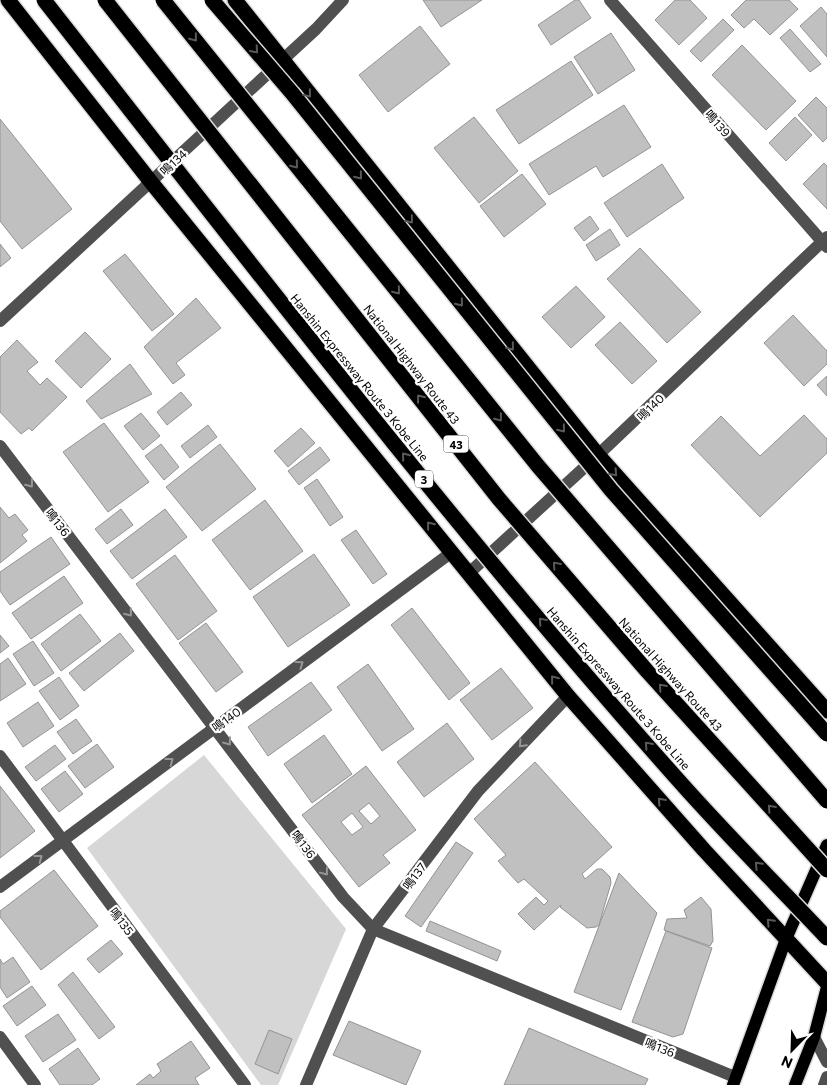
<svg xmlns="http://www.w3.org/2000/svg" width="827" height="1085" font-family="Commissioner,'Noto Sans JP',sans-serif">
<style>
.green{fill:#d7d7d7}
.building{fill:#c0c0c0;stroke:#949494;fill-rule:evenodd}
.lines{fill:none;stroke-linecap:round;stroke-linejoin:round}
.major-casing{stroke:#dbdbdb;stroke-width:15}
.highway-casing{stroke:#dbdbdb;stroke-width:18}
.minor{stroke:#505050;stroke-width:12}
.major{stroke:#000;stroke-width:12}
.highway{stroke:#000;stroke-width:15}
.highway-bridge-casing{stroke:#dbdbdb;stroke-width:18;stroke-linecap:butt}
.highway-bridge{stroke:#000;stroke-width:15}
.oneway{stroke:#595959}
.oneway2{stroke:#969696}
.labels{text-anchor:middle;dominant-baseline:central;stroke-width:4.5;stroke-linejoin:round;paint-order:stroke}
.shield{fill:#fff;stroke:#4c4c4c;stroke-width:1}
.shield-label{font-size:11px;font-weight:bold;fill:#000}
.street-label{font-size:12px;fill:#000;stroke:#fff}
</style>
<rect width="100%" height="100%" fill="#fff"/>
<!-- green -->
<polygon class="green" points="204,755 346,929 278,1085 261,1085 87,848"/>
<!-- building -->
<g class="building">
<polygon points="423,0 482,0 441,27"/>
<polygon points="575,0 579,0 591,18 551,45 538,25"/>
<polygon points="675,0 690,0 707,18 679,45 655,20"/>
<polygon points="746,0 789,0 798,9 770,35 754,19 744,28 731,15"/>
<polygon points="821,7 827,14 827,57 800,26"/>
<polygon points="723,19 734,30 701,62 690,51"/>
<polygon points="420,26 450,64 388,112 359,75"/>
<polygon points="790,29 821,64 810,72 780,38"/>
<polygon points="611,33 635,70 598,94 574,57"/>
<polygon points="742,45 796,101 766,130 712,75"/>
<polygon points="571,61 593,95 519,144 496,110"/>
<polygon points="816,97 827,108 827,138 823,142 798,115"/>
<polygon points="624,105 651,147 603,177 596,166 549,195 529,164"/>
<polygon points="474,117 518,171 479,203 434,148"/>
<polygon points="795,117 812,135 786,161 769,143"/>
<polygon points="0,119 72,209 22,249 0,221"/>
<polygon points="824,163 827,166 827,209 803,184"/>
<polygon points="662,164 684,198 627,237 604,203"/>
<polygon points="522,174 546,204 504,237 480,206"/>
<polygon points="590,216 599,229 584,241 574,228"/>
<polygon points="610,229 620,245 596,261 586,245"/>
<polygon points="0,244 11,258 0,267"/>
<polygon points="640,248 701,312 667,343 607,279"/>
<polygon points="125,254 174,314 152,331 103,271"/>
<polygon points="576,286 605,317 571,348 542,317"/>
<polygon points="196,298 221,328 176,363 185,375 173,384 144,347"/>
<polygon points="793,315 827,351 827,364 804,386 764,343"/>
<polygon points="620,322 657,361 632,384 595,345"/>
<polygon points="85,332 111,359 81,388 55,361"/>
<polygon points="17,340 38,362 27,371 40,385 47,378 67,397 32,431 29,428 21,434 0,412 0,357"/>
<polygon points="130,364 152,394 101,419 86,401"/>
<polygon points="827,376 827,396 817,385"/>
<polygon points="181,392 192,405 167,425 157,412"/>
<polygon points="141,413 160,436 143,450 124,426"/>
<polygon points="804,415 827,439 827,453 760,517 691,445 721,416 760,456"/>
<polygon points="104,423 149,482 108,512 63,452"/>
<polygon points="208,425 217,437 190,458 181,446"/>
<polygon points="301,428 315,443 288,467 274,451"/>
<polygon points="161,444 179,467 164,480 145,456"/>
<polygon points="220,444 256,489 202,531 166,487"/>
<polygon points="320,447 330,460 299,485 288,471"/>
<polygon points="317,479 343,517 330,526 304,488"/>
<polygon points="265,500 303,551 250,590 212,540"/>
<polygon points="0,507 9,518 15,514 28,530 22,535 27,541 0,563"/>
<polygon points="121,509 133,525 107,544 95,529"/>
<polygon points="165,509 187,537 132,579 110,551"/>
<polygon points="356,530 387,574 373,584 341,540"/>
<polygon points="51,537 70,564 10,605 0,591 0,572"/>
<polygon points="314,554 350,605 288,647 253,597"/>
<polygon points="175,555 217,611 178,640 136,584"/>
<polygon points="64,576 83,603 31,639 12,613"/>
<polygon points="412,608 470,683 449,700 391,625"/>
<polygon points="80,614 101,641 61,671 41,644"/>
<polygon points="206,623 243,672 216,692 179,643"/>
<polygon points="120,633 134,651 84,691 69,673"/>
<polygon points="0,635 9,646 0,653"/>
<polygon points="33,641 54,673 34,686 13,654"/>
<polygon points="8,658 26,684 0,701 0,664"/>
<polygon points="368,664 414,729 382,751 337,687"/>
<polygon points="501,668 533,708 492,740 460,700"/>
<polygon points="59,677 79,706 60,720 39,691"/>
<polygon points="311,682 332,710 268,756 248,727"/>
<polygon points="38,702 54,726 23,747 7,723"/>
<polygon points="76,719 92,741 73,754 57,732"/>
<polygon points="447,723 474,759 424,797 397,762"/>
<polygon points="324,735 352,774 312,803 284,764"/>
<polygon points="97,744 114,767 85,788 68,766"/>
<polygon points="55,745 66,759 36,781 25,767"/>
<polygon points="535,762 612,847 582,874 585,879 597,869 602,869 610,877 611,883 599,925 596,927 587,928 560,907 561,905 534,930 518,914 536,897 544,905 548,901 524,879 518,883 498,861 506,855 474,819"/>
<path d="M366,766L416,830L383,855L390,863L359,887L302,815ZM369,803L380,816L371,824L359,811ZM352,813L363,827L352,835L341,822Z"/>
<polygon points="65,771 83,794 59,812 41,789"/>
<polygon points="0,786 35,831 0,858"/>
<polygon points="456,842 473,853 421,927 405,916"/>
<polygon points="54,870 98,926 41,970 0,917 0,911"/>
<polygon points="619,873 657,913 621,1010 574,992"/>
<polygon points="701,897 711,909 713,941 710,946 664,930 667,919 687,918 684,910"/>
<polygon points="430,921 501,951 497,961 426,931"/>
<polygon points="666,931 712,948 683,1034 673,1037 632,1022"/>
<polygon points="111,940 123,954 99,973 87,959"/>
<polygon points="13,957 30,982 7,998 0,987 0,959 3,964"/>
<polygon points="73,972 115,1027 99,1039 58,985"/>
<polygon points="32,986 46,1005 17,1026 3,1006"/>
<polygon points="58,1014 76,1040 43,1062 25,1036"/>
<polygon points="349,1021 421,1051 406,1085 333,1055"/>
<polygon points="529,1028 648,1079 645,1085 504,1085"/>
<polygon points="269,1030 292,1039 278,1074 255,1064"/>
<polygon points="191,1041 210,1068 195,1078 199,1085 136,1085 150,1074 153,1078 161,1071 157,1064"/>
<polygon points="78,1048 100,1079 92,1085 60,1085 49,1069"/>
</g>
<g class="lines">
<defs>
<g id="major">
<polyline points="733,1085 786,939 827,845"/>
<polyline points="795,1085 814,1037 827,987"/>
</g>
<g id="highway">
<polyline points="8,0 151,182 568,696 704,850 827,983"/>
<polyline points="235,0 598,455 827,711"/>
</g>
</defs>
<!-- major casing -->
<use href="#major" class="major-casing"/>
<!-- highway casing -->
<use href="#highway" class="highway-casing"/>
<!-- minor -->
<g class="minor">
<polyline points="610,0 827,247"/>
<polyline points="0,321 316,29 343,0"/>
<polyline points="0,446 343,897 373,929 735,1077"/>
<polyline points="469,573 598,455 827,237"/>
<polyline points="0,756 245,1085"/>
<polyline points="0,887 452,552"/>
<polyline points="0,1037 35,1085"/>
<polyline points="814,1037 827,1062"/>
<polyline points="306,1085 373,929 478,791 568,696"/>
<polyline points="824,1085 827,1077"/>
</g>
<!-- major -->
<use href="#major" class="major"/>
<!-- highway -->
<use href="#highway" class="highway"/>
<defs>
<g id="highway-bridge">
<path d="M44,0C251,264 456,531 680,782C727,835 778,886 827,938"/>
<polyline points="105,0 499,499 647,671 827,870"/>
<polyline points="163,0 538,466 827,801"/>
<polyline points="212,0 292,93 611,490 827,734"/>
</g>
</defs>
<!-- highway-bridge casing -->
<use href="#highway-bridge" class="highway-bridge-casing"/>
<!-- highway-bridge -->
<use href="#highway-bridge" class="highway-bridge"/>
</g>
<!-- one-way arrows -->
<defs><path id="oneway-chevron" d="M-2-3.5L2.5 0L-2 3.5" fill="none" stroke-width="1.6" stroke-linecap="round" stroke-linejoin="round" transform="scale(1.25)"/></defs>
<g class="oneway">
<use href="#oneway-chevron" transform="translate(194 38) rotate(51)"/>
<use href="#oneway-chevron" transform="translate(255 50) rotate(49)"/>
<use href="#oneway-chevron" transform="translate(308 94) rotate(51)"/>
<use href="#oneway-chevron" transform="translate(295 165) rotate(51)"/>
<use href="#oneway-chevron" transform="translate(359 176) rotate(51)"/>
<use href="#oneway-chevron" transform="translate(410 220) rotate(51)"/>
<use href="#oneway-chevron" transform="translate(397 291) rotate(51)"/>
<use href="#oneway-chevron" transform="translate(460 303) rotate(51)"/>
<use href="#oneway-chevron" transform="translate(511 347) rotate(51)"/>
<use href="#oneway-chevron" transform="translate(420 398) rotate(-128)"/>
<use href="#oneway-chevron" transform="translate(499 418) rotate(51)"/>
<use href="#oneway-chevron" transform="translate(562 429) rotate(51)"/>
<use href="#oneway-chevron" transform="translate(405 456) rotate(-129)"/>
<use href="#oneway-chevron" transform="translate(614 473) rotate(48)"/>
<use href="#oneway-chevron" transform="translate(430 525) rotate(-129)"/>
<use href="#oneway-chevron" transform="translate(556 565) rotate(-131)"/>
<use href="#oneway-chevron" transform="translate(542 621) rotate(-131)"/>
<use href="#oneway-chevron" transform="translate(554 679) rotate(-129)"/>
<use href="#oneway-chevron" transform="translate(662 687) rotate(-132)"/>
<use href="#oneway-chevron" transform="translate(648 745) rotate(-131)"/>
<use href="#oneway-chevron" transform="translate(661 801) rotate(-132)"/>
<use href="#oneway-chevron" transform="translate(771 808) rotate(-132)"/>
<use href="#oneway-chevron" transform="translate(758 865) rotate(-133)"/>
<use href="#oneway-chevron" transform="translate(770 922) rotate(-133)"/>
</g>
<g class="oneway2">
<use href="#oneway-chevron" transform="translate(30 484) rotate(52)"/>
<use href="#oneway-chevron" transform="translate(129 613) rotate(52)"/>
<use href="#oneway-chevron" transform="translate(300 664) rotate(-36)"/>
<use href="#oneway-chevron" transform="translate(228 742) rotate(53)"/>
<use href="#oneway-chevron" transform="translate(522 744) rotate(133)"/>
<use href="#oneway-chevron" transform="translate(170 761) rotate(-37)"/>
<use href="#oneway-chevron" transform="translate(39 858) rotate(-37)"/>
<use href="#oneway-chevron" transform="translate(325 872) rotate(53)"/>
</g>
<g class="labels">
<!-- shield labels -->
<g class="shield">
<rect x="443.5" y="435.5" width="25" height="17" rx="4"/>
<rect x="415" y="470.5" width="18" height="17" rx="4"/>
</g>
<g class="shield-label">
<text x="456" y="444">43</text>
<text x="424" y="479">3</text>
</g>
<!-- street labels -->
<g class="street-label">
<text transform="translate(718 123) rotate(49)">鳴139</text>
<text transform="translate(173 162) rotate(-43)">鳴134</text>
<text transform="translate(412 364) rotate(52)">National Highway Route 43</text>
<text transform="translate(360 377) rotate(51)">Hanshin Expressway Route 3 Kobe Line</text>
<text transform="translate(650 407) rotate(-44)">鳴140</text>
<text transform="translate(58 522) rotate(52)">鳴136</text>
<text transform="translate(671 674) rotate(48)">National Highway Route 43</text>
<text transform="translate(619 688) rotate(49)">Hanshin Expressway Route 3 Kobe Line</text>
<text transform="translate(226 719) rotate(-36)">鳴140</text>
<text transform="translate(304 844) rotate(53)">鳴136</text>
<text transform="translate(414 876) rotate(-53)">鳴137</text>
<text transform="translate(122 921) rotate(53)">鳴135</text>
<text transform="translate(660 1047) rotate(22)">鳴136</text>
</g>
</g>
<!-- north arrow -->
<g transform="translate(792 1050) rotate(203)" stroke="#ffffff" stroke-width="4" paint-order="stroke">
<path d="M0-4L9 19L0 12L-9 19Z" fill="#000000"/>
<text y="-8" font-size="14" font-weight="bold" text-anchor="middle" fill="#000000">N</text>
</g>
</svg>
